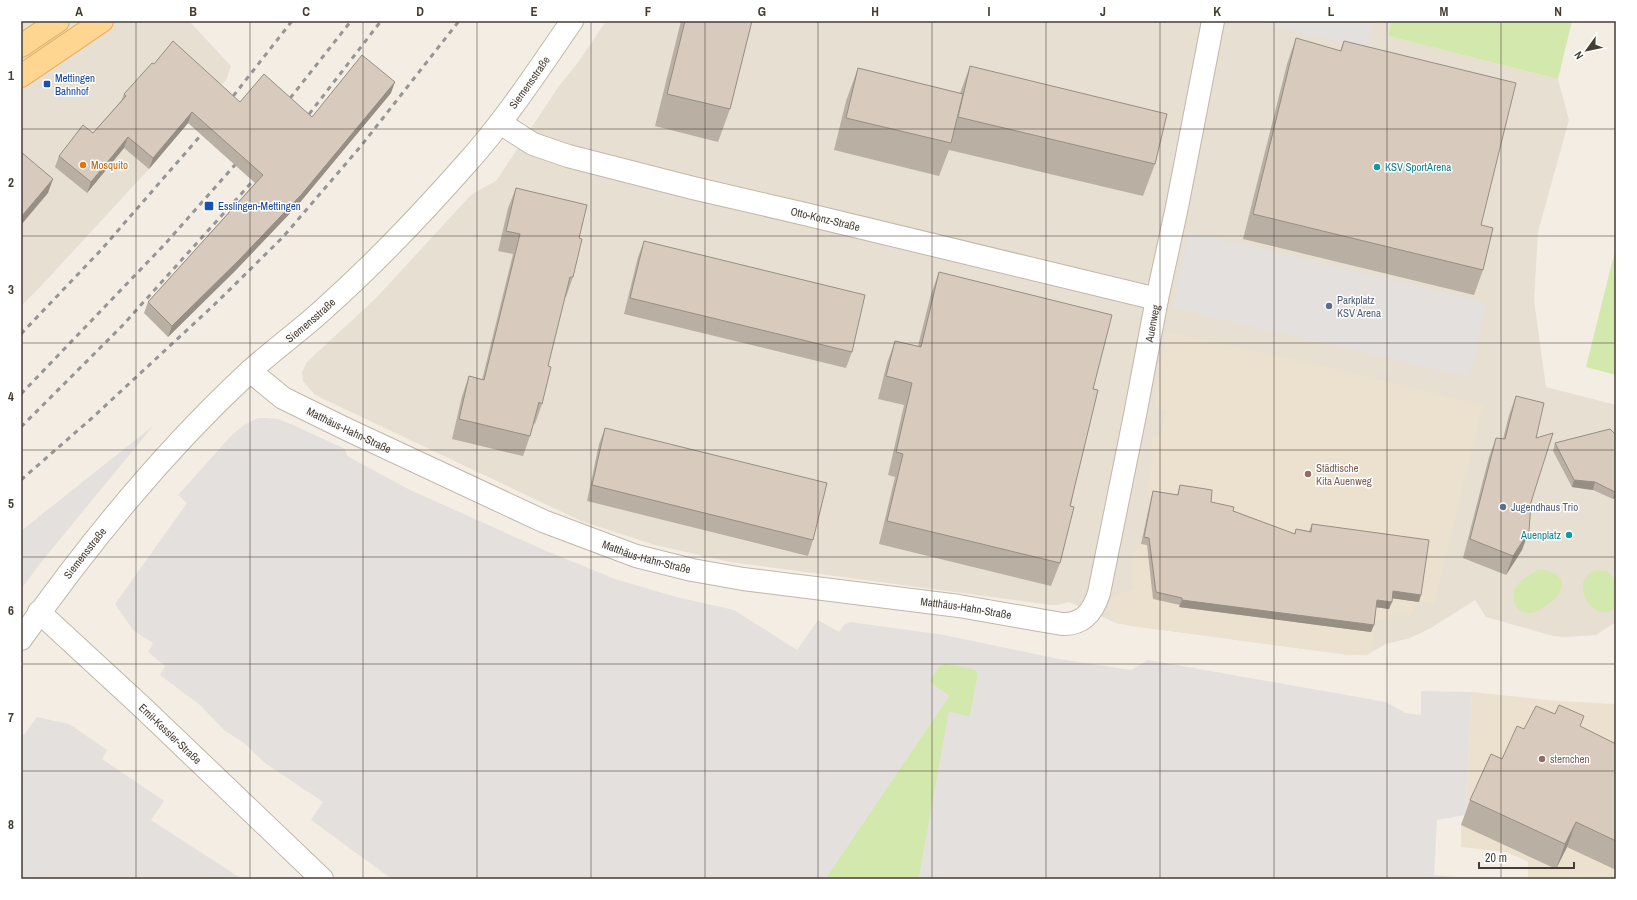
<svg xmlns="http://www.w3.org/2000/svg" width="1637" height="900" font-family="'Archivo Narrow',sans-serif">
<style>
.residential{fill:#e7dfd2}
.education{fill:#ece1ce}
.green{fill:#d3e8ac}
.parking{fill:#e3e0dd}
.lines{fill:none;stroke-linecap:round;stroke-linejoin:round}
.minor-casing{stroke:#c1b7aa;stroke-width:24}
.major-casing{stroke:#e6b15f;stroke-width:24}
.minor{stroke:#fff;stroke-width:22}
.major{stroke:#ffd691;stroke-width:22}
.rail{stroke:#959595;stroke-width:3;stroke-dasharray:5 5;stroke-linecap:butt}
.wall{fill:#baafa3}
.shaded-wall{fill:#978e84}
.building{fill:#d8cbbd;stroke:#978e84}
.grid{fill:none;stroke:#453d34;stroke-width:1;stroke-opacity:0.55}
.transit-dot{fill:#1a4fb4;stroke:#fff;stroke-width:1.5}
.food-dot{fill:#e8710a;stroke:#fff;stroke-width:1.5}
.culture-dot{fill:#0f9aa8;stroke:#fff;stroke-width:1.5}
.service-dot{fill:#5c6f8a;stroke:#fff;stroke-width:1.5}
.education-dot{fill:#8d6e63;stroke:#fff;stroke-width:1.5}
.labels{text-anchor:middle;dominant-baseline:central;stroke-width:3;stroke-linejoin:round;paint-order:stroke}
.transit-label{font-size:11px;fill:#164399;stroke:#fff;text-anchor:start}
.street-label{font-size:11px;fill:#453d34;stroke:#fff}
.food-label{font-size:11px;fill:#c56008;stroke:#fff;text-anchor:start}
.culture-label{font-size:11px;fill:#0d838f;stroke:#fff;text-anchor:start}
.service-label{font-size:11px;fill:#4e5e75;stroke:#fff;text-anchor:start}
.education-label{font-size:11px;fill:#785e54;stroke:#fff;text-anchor:start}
.neatline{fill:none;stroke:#453d34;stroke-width:1.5}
.grid-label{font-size:13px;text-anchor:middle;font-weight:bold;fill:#453d34}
</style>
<rect width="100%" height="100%" fill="#f3ede4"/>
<!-- residential -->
<g class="residential">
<polygon points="21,21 189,21 231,66 226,80 214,93 149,169 41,286 21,306"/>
<polygon points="606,21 1392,21 1388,36 1558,79 1569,120 1538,232 1534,300 1546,387 1616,405 1616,622 1596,635 1565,637 1553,636 1486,617 1475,600 1431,628 1410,638 1386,644 1366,655 1349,655 1133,626 1116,623 1069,602 1058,605 1051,605 730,562 655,545 581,521 315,395 303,381 302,372 307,362 376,298 470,196 479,190 496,181 559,86 579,61"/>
</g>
<!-- education -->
<g class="education">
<polygon points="1167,332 1315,364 1483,405 1434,604 1419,602 1410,616 1392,613 1391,621 1375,619 1371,653 1366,655 1349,655 1133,626 1116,623 1111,619 1108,611 1111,597 1133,589 1132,553 1141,544 1151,498 1146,496 1154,453 1150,438 1161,435 1166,411 1154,407"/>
<polygon points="1472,692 1557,701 1616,704 1616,879 1528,879 1528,862 1506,852 1461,847 1461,825 1465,814"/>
</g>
<!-- green -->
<g class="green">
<polygon points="1392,21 1572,21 1558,79 1388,36"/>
<polygon points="1616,247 1616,375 1586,367"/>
<path d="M1538,570C1551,569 1568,577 1560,592C1556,599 1550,603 1544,607C1540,609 1535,613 1530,613C1516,614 1509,598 1516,587C1521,579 1530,575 1538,570Z"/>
<path d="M1596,570L1607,571L1616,581V606C1598,629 1564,582 1596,570Z"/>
<polygon points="944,663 975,669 978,674 970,717 949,712 919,879 825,879 949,696 929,682 939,666"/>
</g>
<!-- parking -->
<g class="parking">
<polygon points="1259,21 1374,21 1366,48 1259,23"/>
<polygon points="1189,232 1486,303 1470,377 1173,308"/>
<polygon points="258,418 267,418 278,419 293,425 345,449 347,456 410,490 544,550 615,579 676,597 734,610 797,650 818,620 839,632 844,625 850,622 944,635 1059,659 1131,670 1148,660 1386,702 1405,713 1421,715 1421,691 1472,692 1465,815 1437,820 1434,875 1482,879 919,879 949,711 970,717 978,674 974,669 944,663 939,666 930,682 949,696 825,879 392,879 311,820 323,802 265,763 244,743 224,730 200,705 160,675 165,666 148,652 153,643 133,630 115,604 187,503 178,495 231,436 244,425"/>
<polygon points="153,426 42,561 21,589 21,531"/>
<polygon points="37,717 69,724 107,750 102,759 164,801 151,820 242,879 21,879 21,733 24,735"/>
</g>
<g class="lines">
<defs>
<g id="minor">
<path id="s1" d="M500,123L533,144L568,156L693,188L809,215L1157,299"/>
<path id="s2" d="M250,371L283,398L344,428L543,521L636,556L692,570L743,579L959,606L1062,624C1083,625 1093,612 1099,593L1135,415L1157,299L1177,207L1213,21"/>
<path id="s3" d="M39,612L141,706L322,879"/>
<path id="s4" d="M21,639C88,544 163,452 248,373C273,350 300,331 325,308C374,264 421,215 465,165C505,121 538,70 572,21"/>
</g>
<g id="major">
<polyline points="21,46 58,21"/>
<polyline points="21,76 102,21"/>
</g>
</defs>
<!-- minor casing -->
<use href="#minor" class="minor-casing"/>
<!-- major casing -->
<use href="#major" class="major-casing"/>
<!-- minor -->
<use href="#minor" class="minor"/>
<!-- major -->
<use href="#major" class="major"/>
<!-- rail -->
<g class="rail">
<polyline points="227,104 292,21"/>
<polyline points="284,106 351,21"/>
<polyline points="303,122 381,21"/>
<polyline points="21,334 101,250 208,127"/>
<polyline points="21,394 165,244 242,157"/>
<polyline points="21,427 122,326 260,173"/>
<polyline points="21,480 92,418 214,305 283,237 361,146 459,21"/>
</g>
</g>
<!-- wall -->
<g class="wall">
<polygon points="681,21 752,21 730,109 718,142 655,126"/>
<polygon points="1296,38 1340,51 1344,41 1481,225 1483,270 1474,295 1243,239 1287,64"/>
<polygon points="154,64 240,102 312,117 391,93 297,206 235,271 168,337 144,313 148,302 255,183 188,123 149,169 124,148 87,193 55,167 59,156 93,133 121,101 124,94"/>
<polygon points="970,66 1155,164 1143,196 949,150 939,176 834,150 846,101 858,68 960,93"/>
<polygon points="516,188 579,238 573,277 566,297 565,297 548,366 542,404 535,424 534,423 530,436 523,456 452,439 462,396 469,376 482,380 513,254 498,251 508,208"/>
<polygon points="644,241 852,352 846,368 624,314 638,257"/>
<polygon points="939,272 1093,389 1060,563 1051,586 879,544 895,477 888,475 904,405 878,399 887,363 895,341 918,346 931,294"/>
<polygon points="1516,396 1536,438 1531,502 1522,550 1506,575 1463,558 1489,457 1496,438 1503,439 1509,415"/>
<polygon points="605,428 813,540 808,556 587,501 599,444"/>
<polygon points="1610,429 1616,497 1613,499 1593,490 1572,487 1553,451 1555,443"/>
<polygon points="1180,485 1211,502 1294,534 1296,529 1309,531 1312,524 1419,602 1392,598 1389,609 1376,607 1374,625 1371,632 1179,607 1180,605 1153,599 1147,545 1141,544 1151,498 1153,491 1177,495"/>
<polygon points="1580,727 1616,744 1616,870 1567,847 1556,869 1461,825 1470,800 1502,759 1524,729"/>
</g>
<!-- shaded-wall -->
<g class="shaded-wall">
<polygon points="395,82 391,93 297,206 235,271 168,337 172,326"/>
<polygon points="192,112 188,123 149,169 153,158"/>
<polygon points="128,137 124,148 87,193 91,182"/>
<polygon points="53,179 48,193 21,225 21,217"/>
<polygon points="1574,480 1595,482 1593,490 1572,487"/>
<polygon points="1615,492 1616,492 1616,497 1613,499"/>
<polygon points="1529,531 1522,550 1506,575 1513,556"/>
<polygon points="1393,591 1421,595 1419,602 1390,598"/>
<polygon points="1182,600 1374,625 1371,632 1179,607"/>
<polygon points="1377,600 1392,602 1389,609 1374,607"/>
<polygon points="1576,822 1567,847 1556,869 1565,844"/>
</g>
<!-- building -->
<g class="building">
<polygon points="685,21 752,21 730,109 667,94"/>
<polygon points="1296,38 1341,51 1344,41 1516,83 1481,225 1493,228 1483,270 1253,214"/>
<polygon points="173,41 240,102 264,74 312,117 362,55 395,82 301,195 239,260 172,326 148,302 263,175 192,112 153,158 128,137 91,182 59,156 83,125 93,133 126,96 124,94 152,63 154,64"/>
<polygon points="970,66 1167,114 1155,164 958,117"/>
<polygon points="858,68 963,94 951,143 846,118"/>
<polygon points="21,152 53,179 21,217"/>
<polygon points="516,188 587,205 579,238 582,239 573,277 570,277 548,366 551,367 542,404 539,402 530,436 459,419 469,376 484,380 520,234 506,231"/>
<polygon points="644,241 865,295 852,352 630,298"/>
<polygon points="939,272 1112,315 1093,389 1098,390 1070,506 1074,507 1060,563 887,521 903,454 896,452 912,383 886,376 895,341 921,347"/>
<polygon points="1516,396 1544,403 1536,438 1553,433 1531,502 1529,531 1513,556 1470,539 1496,438 1505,439"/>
<polygon points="605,428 827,483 813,540 592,485"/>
<polygon points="1610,429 1616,435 1616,492 1615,492 1595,482 1574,480 1555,443"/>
<polygon points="1180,485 1212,490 1211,502 1234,507 1233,511 1295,534 1296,529 1311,532 1312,524 1429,540 1421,595 1393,591 1392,602 1377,600 1374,625 1182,600 1182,598 1156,592 1149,538 1144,537 1153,491 1178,495"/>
<polygon points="1559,705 1584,716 1580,726 1616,744 1616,841 1576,822 1565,844 1470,800 1491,754 1502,759 1517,726 1524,729 1536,706 1555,714"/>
</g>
<!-- grid -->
<path class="grid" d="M136,21V879M250,21V879M363,21V879M477,21V879M591,21V879M705,21V879M818,21V879M932,21V879M1046,21V879M1160,21V879M1274,21V879M1387,21V879M1501,21V879M21,129H1616M21,236H1616M21,343H1616M21,450H1616M21,557H1616M21,664H1616M21,771H1616"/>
<!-- markers -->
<g class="transit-dot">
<rect x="43" y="80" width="8" height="8" rx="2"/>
<rect x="204" y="201" width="10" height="10" rx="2"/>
</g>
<circle class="food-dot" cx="83" cy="165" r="4"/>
<g class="culture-dot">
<circle cx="1377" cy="167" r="4"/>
<circle cx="1569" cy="535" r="4"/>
</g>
<g class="service-dot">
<circle cx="1329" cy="306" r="4"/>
<circle cx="1503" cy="507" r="4"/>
</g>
<g class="education-dot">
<circle cx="1308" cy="474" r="4"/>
<circle cx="1542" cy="759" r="4"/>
</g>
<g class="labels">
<!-- transit labels -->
<g class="transit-label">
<text x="55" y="78">Mettingen<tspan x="55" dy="13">Bahnhof</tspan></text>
<text x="218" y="206">Esslingen-Mettingen</text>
</g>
<!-- street labels -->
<g class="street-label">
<text stroke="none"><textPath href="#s4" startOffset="756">Siemensstraße</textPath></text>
<text stroke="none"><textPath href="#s1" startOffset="341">Otto-Konz-Straße</textPath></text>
<text stroke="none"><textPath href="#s4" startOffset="432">Siemensstraße</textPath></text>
<text stroke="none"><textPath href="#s2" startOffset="1189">Auenweg</textPath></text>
<text stroke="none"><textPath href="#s2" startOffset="116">Matthäus-Hahn-Straße</textPath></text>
<text stroke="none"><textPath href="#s4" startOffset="107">Siemensstraße</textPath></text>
<text stroke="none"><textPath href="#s2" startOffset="440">Matthäus-Hahn-Straße</textPath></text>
<text stroke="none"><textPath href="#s2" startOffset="764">Matthäus-Hahn-Straße</textPath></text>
<text stroke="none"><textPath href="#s3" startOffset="179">Emil-Kessler-Straße</textPath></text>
</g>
<!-- food labels -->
<g class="food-label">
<text x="91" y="165">Mosquito</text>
</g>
<!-- culture labels -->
<g class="culture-label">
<text x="1385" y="167">KSV SportArena</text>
<text x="1561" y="535" text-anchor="end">Auenplatz</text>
</g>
<!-- service labels -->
<g class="service-label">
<text x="1337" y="300">Parkplatz<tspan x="1337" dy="13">KSV Arena</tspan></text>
<text x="1511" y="507">Jugendhaus Trio</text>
</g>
<!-- education labels -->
<g class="education-label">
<text x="1316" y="468">Städtische<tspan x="1316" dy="13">Kita Auenweg</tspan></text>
<text x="1550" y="759">sternchen</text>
</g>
</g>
<!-- border -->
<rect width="1637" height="900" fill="none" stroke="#ffffff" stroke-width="44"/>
<!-- north arrow -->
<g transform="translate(1587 50) rotate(237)" stroke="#ffffff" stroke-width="3" paint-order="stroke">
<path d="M0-3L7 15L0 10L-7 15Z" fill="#453d34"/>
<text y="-6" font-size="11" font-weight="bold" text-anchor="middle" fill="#453d34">N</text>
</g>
<!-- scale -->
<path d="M1479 862v6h95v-6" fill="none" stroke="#453d34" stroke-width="2"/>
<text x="1485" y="862" font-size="12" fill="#453d34" stroke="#ffffff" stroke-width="3" paint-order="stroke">20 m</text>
<rect x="22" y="22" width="1593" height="856" class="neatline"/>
<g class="grid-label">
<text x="79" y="16">A</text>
<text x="193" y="16">B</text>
<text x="306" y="16">C</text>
<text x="420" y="16">D</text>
<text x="534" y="16">E</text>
<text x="648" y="16">F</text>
<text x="762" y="16">G</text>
<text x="875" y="16">H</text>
<text x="989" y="16">I</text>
<text x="1103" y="16">J</text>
<text x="1217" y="16">K</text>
<text x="1331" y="16">L</text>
<text x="1444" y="16">M</text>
<text x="1558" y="16">N</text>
<text x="11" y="80">1</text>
<text x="11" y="187">2</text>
<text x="11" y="294">3</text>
<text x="11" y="401">4</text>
<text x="11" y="508">5</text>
<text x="11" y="615">6</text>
<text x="11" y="722">7</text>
<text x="11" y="829">8</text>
</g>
</svg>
